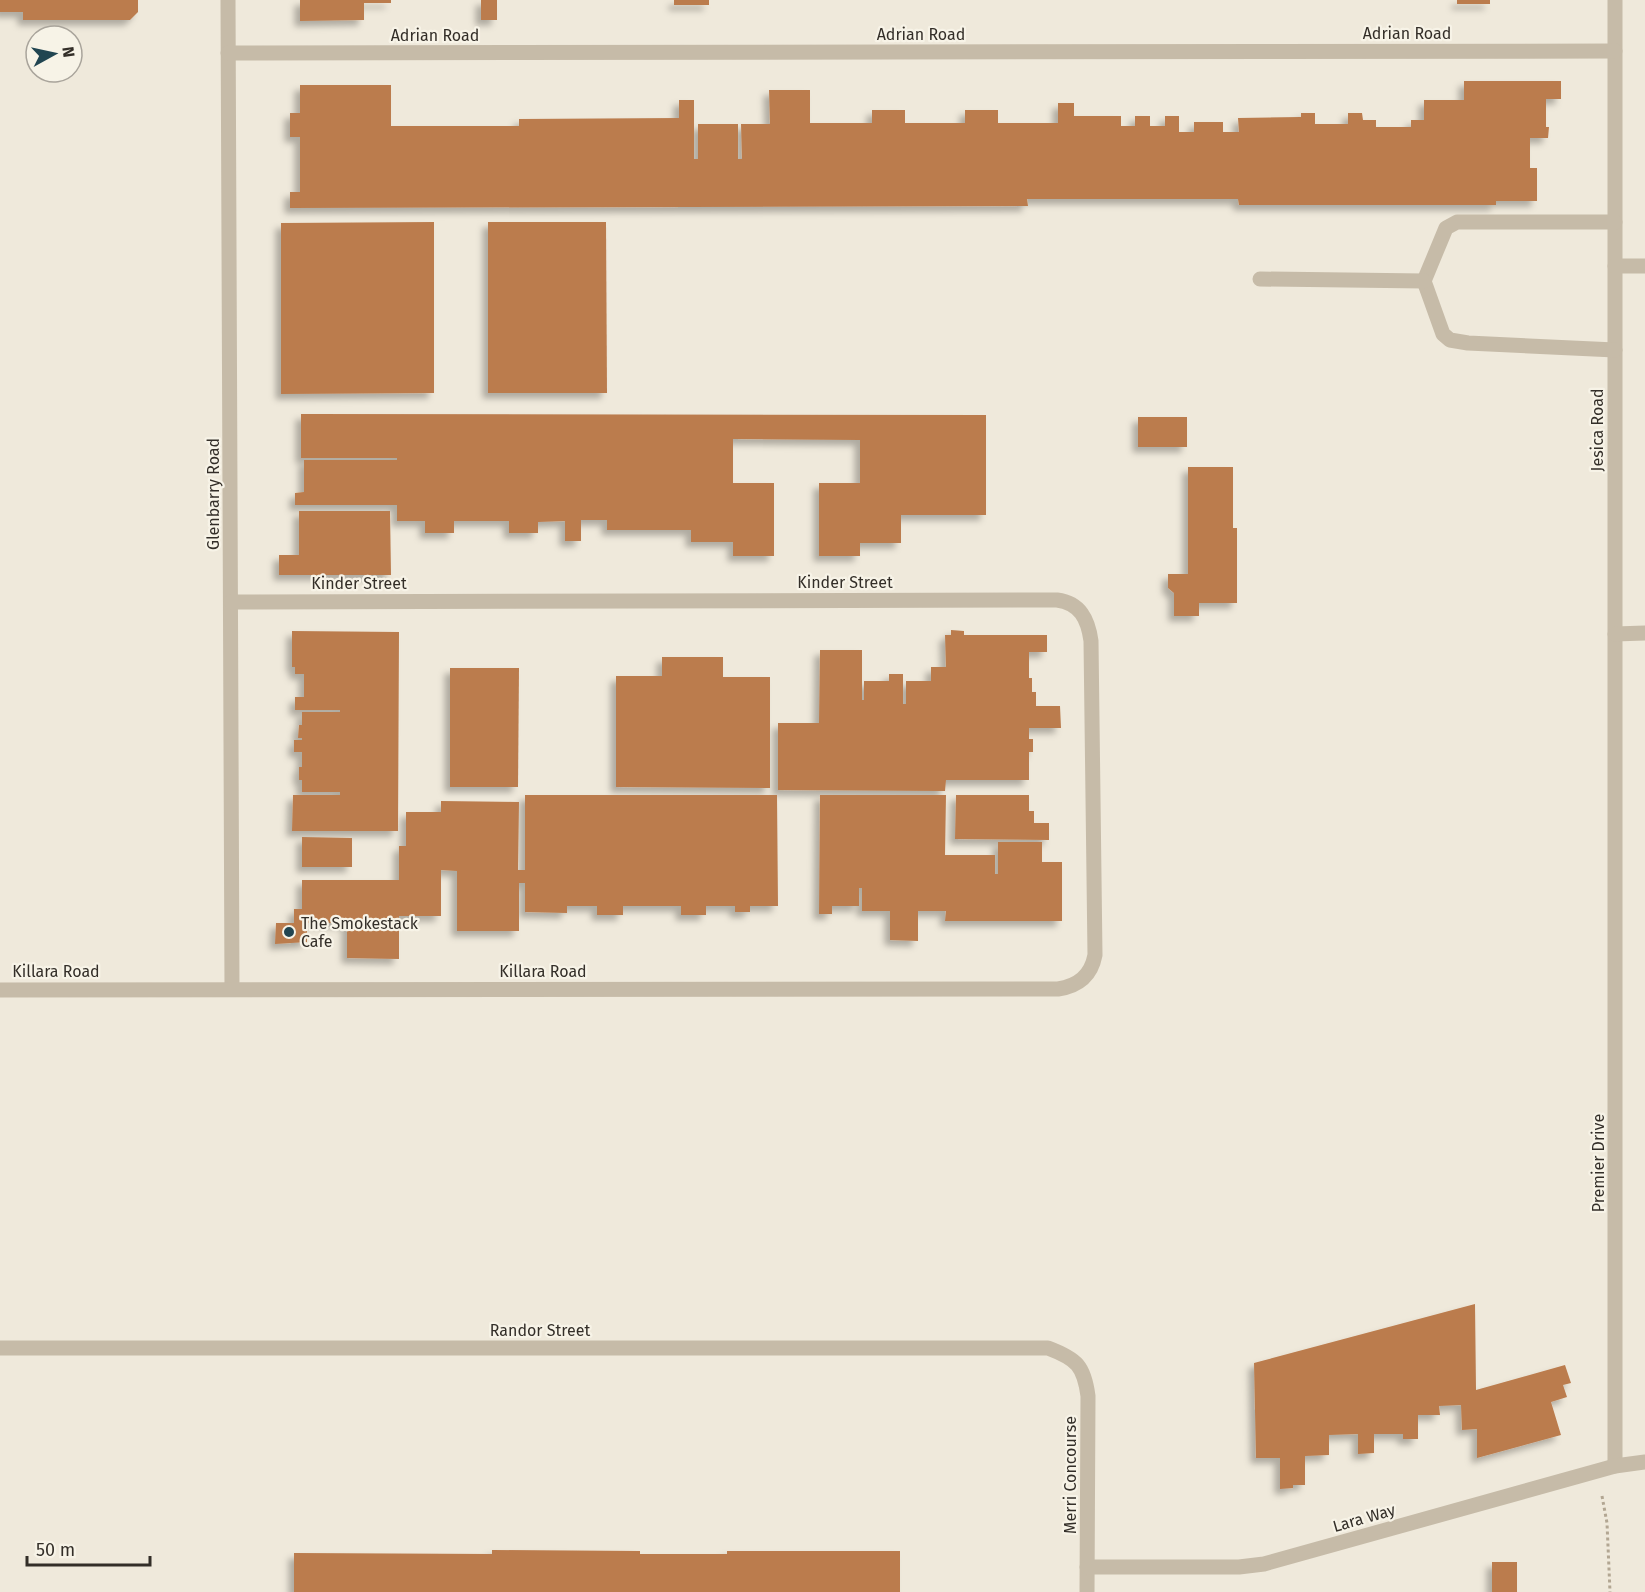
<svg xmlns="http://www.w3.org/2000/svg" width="1645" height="1592" font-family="'Fira Sans',sans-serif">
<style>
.building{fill:#bb7c4d;filter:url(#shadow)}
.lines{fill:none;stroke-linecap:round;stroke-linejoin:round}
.path{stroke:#b2a692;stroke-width:3;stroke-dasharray:3 3;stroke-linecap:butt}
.minor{stroke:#c6bba8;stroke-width:15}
.poi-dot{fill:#214551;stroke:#f7f3e7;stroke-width:2}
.labels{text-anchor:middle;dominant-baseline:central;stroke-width:4.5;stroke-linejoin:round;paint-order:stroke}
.street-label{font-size:16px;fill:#332e28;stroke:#f7f3e7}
.poi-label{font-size:16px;fill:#332e28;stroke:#f7f3e7;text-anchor:start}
</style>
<defs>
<filter id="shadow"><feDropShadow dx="-5.5" dy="5.5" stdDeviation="3" flood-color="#0004"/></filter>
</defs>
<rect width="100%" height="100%" fill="#efe9db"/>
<!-- building -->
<g class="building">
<polygon points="0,0 138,0 138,12 130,20 23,20 23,12 0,12"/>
<polygon points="300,0 391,0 391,3 364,3 364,20 300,21"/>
<rect x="481" y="0" width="16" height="20"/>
<rect x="674" y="0" width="35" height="5"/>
<rect x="1457" y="0" width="33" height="4"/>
<polygon points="1464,81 1561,81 1561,99 1546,99 1546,127 1549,127 1548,138 1530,138 1530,168 1537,168 1537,201 1496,201 1496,205 1239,205 1238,199 1027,199 1028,206 290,208 290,192 300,192 300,137 290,137 290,113 300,113 300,85 391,85 391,126 519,126 519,119 679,118 679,100 694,100 694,159 698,159 698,124 738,124 738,159 742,159 741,124 770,124 769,90 810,90 810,123 872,123 872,110 905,110 905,123 965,123 965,110 998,110 998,123 1058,123 1058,103 1074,103 1074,116 1121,116 1121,126 1135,126 1135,116 1150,116 1150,126 1165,126 1165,116 1179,116 1179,132 1194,132 1194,122 1223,122 1223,132 1239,132 1238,118 1301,117 1301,113 1315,113 1315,124 1348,124 1348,113 1362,113 1363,120 1376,120 1376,127 1411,127 1411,120 1424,120 1424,100 1464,100"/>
<polygon points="434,222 434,393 281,394 281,223"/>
<polygon points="488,222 606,222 607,393 488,393"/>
<polygon points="301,414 986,415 986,515 901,515 901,543 860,543 860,556 819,556 819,483 860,483 860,440 733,439 733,483 774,483 774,556 733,556 733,542 691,542 691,530 607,530 607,520 581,520 581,541 565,541 565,521 538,522 538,533 509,533 509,521 454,521 454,533 425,533 425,521 397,521 397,505 295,505 295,493 304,492 304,460 397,460 397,458 301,458"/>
<rect x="1138" y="417" width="49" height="30"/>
<polygon points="1188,467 1233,467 1233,528 1237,528 1237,603 1199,603 1199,616 1174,616 1174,593 1168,588 1168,574 1188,574"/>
<polygon points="299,511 390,511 391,575 279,575 279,555 299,555"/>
<polygon points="951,630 964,631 964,635 1047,635 1047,652 1029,652 1029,678 1032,678 1032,692 1036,692 1036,706 1060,706 1061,728 1029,728 1029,739 1033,739 1033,752 1029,752 1029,780 946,780 945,791 778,790 778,723 819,723 820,650 862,650 862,700 864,700 864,681 889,681 889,674 903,674 903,704 906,704 906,681 931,681 931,667 946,667 945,635 951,635"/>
<polygon points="292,631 399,632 398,831 292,831 293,795 340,795 340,792 302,792 302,780 299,780 299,767 302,767 302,752 294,752 294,740 302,740 302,738 298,738 299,725 302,725 302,712 340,712 340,710 295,710 295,697 304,697 304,674 295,674 295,667 292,667"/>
<polygon points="662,657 723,657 723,677 770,677 770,788 616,787 616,676 662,676"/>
<polygon points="450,668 519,668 518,787 450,787"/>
<polygon points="525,795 777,795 778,906 750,906 750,912 735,912 735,906 706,906 706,915 681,915 681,906 623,906 623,915 597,915 597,906 567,906 567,913 525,912 525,883 519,883 519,931 457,931 457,871 441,870 441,916 399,916 399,959 347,958 347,923 307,923 307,942 275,944 276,923 294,923 294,909 302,909 302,880 399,880 399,846 406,846 406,812 441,812 441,801 519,802 518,870 525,870"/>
<polygon points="820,795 946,795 945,855 995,855 995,874 998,874 998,842 1042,842 1042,862 1062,862 1062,921 945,921 946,911 918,911 918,941 890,940 890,911 862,911 862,888 859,888 859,906 832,906 832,914 819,914"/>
<polygon points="956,795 1029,795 1029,811 1034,811 1034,823 1049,823 1049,840 955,839"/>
<polygon points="302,837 352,838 352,867 302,867"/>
<polygon points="1475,1304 1476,1390 1565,1365 1571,1383 1563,1385 1567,1397 1551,1402 1561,1435 1477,1458 1477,1429 1462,1430 1461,1405 1439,1406 1440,1415 1418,1415 1418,1439 1403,1439 1403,1434 1374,1434 1374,1453 1358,1454 1358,1434 1329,1435 1329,1455 1305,1456 1305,1485 1293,1485 1293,1488 1280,1489 1280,1458 1256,1458 1254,1363"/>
<polygon points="492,1550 640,1551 640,1554 727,1554 727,1551 900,1551 900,1592 294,1592 294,1553 492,1554"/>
<rect x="1492" y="1562" width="25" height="30"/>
</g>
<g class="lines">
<!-- path -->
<polyline class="path" points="1602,1496 1607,1523 1610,1592"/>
<!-- minor -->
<g class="minor">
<polyline points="228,0 232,988"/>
<polyline points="1615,0 1615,1466"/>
<polyline points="228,53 1615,51"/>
<polyline points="1615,222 1457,222 1446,228 1424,281 1443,334 1450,340 1468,343 1615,350"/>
<polyline points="1615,266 1645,266"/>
<polyline points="1260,279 1424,281"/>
<polyline points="1615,634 1645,633"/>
<path d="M0,990L1058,989C1078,986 1091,976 1095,955L1091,641C1088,619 1080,603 1057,600L231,602"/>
<path d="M0,1348H1048C1077,1359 1084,1366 1088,1396L1087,1592"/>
<polyline points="1087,1567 1239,1567 1264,1564 1615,1466 1645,1462"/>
</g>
</g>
<!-- markers -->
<circle class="poi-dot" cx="289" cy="932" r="6"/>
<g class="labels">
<!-- street labels -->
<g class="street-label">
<text x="1407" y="33">Adrian Road</text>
<text x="921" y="34">Adrian Road</text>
<text x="435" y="35">Adrian Road</text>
<text transform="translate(1597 430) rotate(-90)">Jesica Road</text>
<text transform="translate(213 494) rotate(-90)">Glenbarry Road</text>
<text x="845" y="582">Kinder Street</text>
<text x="359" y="583">Kinder Street</text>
<text x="56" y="971">Killara Road</text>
<text x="543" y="971">Killara Road</text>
<text transform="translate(1598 1163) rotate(-90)">Premier Drive</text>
<text x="540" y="1330">Randor Street</text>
<text transform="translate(1070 1475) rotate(-90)">Merri Concourse</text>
<text transform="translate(1364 1518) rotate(-16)">Lara Way</text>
</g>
<!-- poi labels -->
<g class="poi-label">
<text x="301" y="923">The Smokestack<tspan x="301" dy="18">Cafe</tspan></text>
</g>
</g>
<!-- north arrow -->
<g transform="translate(54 54) rotate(82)"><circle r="28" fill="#f7f3e7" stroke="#a9a49b" stroke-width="1.5"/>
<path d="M0-4.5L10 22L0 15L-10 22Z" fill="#214551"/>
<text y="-9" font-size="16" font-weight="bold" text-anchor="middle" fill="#332e28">N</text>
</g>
<!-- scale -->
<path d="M27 1556v9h123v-9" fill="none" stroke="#332e28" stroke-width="3"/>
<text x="36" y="1556" font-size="18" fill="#332e28" stroke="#f7f3e7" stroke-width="4.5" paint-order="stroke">50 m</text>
</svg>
